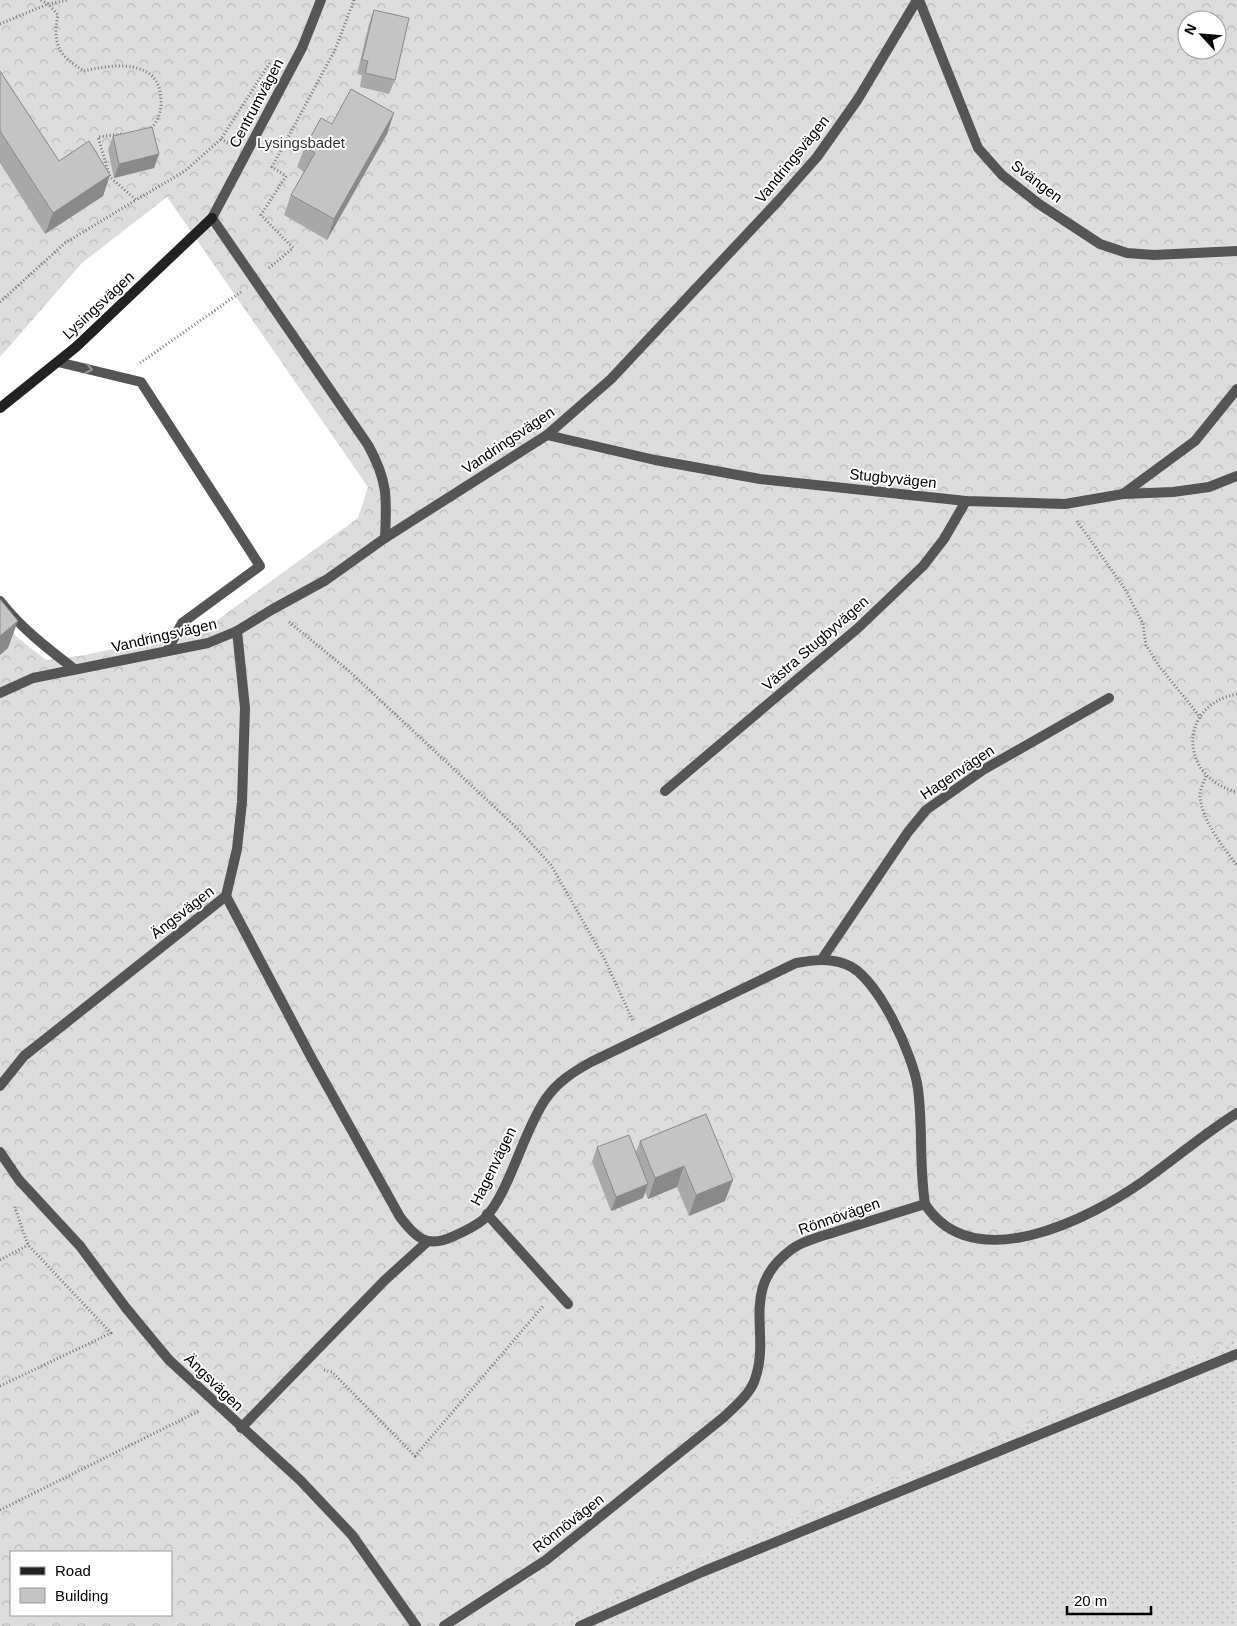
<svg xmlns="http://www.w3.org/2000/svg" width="1237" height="1626" font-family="Helvetica,sans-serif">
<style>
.grass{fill:url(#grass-dots)}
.forest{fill:url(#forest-crowns);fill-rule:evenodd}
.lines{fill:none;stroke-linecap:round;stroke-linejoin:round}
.path{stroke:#777;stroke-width:3;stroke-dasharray:1 2.5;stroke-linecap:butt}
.lane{stroke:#555;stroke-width:10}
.secondary{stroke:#222;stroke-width:10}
.wall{fill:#a9a9a9}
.shaded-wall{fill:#898989}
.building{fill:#c4c4c4;stroke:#898989}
.oneway{stroke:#999}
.labels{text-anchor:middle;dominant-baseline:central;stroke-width:4;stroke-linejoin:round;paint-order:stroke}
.street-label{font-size:15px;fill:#000;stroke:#fff}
.park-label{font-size:15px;fill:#333;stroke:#fff}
</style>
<defs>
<pattern id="grass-dots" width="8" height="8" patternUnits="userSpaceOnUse" patternTransform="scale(1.25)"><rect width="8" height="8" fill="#dcdcdc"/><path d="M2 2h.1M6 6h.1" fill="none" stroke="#bbb" stroke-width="1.8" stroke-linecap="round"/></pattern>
<pattern id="forest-crowns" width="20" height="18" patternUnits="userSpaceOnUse" patternTransform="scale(1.25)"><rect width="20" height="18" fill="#dcdcdc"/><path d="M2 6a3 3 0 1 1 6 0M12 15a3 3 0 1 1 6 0" fill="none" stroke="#bbb"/></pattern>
</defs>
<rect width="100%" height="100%" fill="#fff"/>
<!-- grass -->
<polygon class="grass" points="1237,1339 1237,1626 555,1626 689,1561"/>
<!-- forest -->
<path class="forest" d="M0,0H1237V1339L689,1561L555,1626H0V618L17,637L46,660L85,655L205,629L358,518L368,487L167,197L82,263L0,357ZM1187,20H1217V50H1187ZM11,1552H171V1615H11Z"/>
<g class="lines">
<!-- path -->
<g class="path">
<path d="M41,0L48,4L58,15C52,44 59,56 84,71C113,64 160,58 161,100C162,109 158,122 151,128"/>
<polyline points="0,24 48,4 68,0"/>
<polyline points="121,134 98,137 110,177 136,200 185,171 221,139 271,61"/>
<polyline points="221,139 231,145"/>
<polyline points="269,268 293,248 261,215 286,176 272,167 335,50 354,0"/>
<polyline points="0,302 65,243 136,200"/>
<polyline points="140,363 241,292"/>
<polyline points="1077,521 1125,589 1143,624 1146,645 1159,666 1201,718"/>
<polyline points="289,622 349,671 519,830 551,865 605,960 633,1021"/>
<path d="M1237,694C1178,705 1178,777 1237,792"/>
<path d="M1206,776C1204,782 1200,789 1200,795C1201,820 1223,846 1237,866"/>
<polyline points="0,1260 28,1245"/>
<polyline points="324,1370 332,1372 415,1456 544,1305"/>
<polyline points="0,1386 111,1333 28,1245 14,1205"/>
<polyline points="0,1510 199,1411"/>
</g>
<!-- lane -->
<g class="lane">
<path d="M321,0L302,48L212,218L368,445C388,481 387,498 385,538"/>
<polyline points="919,0 978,148 1002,175 1039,204 1100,244 1127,253 1154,255 1237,251"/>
<polyline points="58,362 141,382 260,566 182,623 167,651"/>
<polyline points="547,435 655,460 760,479 966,501 1065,504 1123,494 1173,492 1209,487 1237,476"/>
<polyline points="1123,494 1195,441 1237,389"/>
<path d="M0,601C21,628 47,648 73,668"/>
<polyline points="0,693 33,678 208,643 237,631 273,609 326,580 385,538 547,435 611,379 779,200 817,157 858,99 917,0"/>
<polyline points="665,791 858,628 923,566 944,539 966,501"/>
<path d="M226,896L311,1057L400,1217C416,1238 427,1249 454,1236C463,1232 476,1226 484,1219C510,1192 522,1134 545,1100C557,1082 573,1072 591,1062L796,963C813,960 828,958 845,964C877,974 914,1057 918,1089C923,1127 919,1165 925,1204"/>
<polyline points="822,959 908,832 926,810 983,770 1109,698"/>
<polyline points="0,1086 24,1056 226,896 237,849 242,802 245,708 237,631"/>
<polyline points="0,1152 19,1180 80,1246 126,1308 169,1360 300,1480 352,1535 416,1626"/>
<polyline points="487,1214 568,1304"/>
<polyline points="241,1428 385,1280 427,1242"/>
<path d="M444,1626L546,1560L724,1417C734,1407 748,1396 754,1382C773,1334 737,1289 792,1249C804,1240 823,1236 838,1231C867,1222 896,1213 925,1204C973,1279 1090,1219 1145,1180C1176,1158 1205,1133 1237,1113"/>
<polyline points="580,1626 702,1572 1237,1354"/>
</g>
<!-- secondary -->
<polyline class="secondary" points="0,408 76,347 212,218"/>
</g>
<!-- wall -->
<g class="wall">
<polygon points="374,10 395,80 389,94 360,87 362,75 357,74 369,24"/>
<polygon points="0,71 59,161 110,175 103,196 45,234 0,163"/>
<polygon points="332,124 387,134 327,240 284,215 291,195 304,172 297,167 305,147"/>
<polygon points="113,136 159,154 154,168 114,178 108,150"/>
<polygon points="706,1114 725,1201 689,1216 677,1187 648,1199 645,1192 643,1198 611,1211 592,1162 597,1147 636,1152 640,1141"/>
</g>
<!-- shaded-wall -->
<g class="shaded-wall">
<polygon points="394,113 387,134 327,240 334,219"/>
<polygon points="159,154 154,168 114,178 119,164"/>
<polygon points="110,175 103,196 45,234 53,213"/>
<polygon points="18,621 8,648 0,655 0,636"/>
<polygon points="684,1166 677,1187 648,1199 655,1178"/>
<polygon points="733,1180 725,1201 689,1216 696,1195"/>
<polygon points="648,1184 643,1198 611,1211 616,1197"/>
</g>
<!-- building -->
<g class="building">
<polygon points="374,10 409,18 395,80 365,73 368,61 362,60"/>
<polygon points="0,71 59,161 89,141 110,175 53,213 0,131"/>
<polygon points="351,89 394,113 334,219 291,195 315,153 305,147 321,118 332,124"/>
<polygon points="152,127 159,154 119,164 113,136"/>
<polygon points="0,599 18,621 0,636"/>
<polygon points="706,1114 733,1180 696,1195 684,1166 655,1178 640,1141"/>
<polygon points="629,1135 648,1184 616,1197 597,1147"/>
</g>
<!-- one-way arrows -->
<defs><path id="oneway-chevron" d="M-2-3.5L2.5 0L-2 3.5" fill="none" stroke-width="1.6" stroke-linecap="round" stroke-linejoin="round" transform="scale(1.25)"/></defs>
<use class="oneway" href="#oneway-chevron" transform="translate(89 369) rotate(12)"/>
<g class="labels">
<!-- street labels -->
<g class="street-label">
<text transform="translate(256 103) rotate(-62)">Centrumvägen</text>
<text transform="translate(792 159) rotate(-51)">Vandringsvägen</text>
<text transform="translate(1037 181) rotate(37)">Svängen</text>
<text transform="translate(98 305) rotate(-43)">Lysingsvägen</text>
<text transform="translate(508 440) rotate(-34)">Vandringsvägen</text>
<text transform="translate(893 478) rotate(6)">Stugbyvägen</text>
<text transform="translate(164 635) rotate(-13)">Vandringsvägen</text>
<text transform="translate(815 643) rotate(-41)">Västra Stugbyvägen</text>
<text transform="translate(957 772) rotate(-34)">Hagenvägen</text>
<text transform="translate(182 912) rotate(-38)">Ängsvägen</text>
<text transform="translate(493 1166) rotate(-64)">Hagenvägen</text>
<text transform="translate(839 1216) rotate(-19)">Rönnövägen</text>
<text transform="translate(214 1382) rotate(44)">Ängsvägen</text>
<text transform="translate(568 1523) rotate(-38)">Rönnövägen</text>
</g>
<!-- park labels -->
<g class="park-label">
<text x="301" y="142">Lysingsbadet</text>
</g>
</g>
<!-- legend -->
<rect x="10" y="1551" width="162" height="65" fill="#ffffff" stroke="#999999"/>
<rect x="20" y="1567" width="25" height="8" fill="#222222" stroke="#999999"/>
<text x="55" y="1576" font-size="15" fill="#000000">Road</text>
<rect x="20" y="1588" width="25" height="15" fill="#c4c4c4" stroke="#999999"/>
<text x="55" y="1601" font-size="15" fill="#000000">Building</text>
<!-- north arrow -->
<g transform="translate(1202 35) rotate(296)"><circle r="24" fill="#ffffff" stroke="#999999"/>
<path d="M0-4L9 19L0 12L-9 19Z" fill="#000000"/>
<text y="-8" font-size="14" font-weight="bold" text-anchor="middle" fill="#000000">N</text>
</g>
<!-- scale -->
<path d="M1067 1606v8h84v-8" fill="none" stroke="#000000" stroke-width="2.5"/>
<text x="1074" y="1606" font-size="15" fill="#000000" stroke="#ffffff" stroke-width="4" paint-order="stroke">20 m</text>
</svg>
